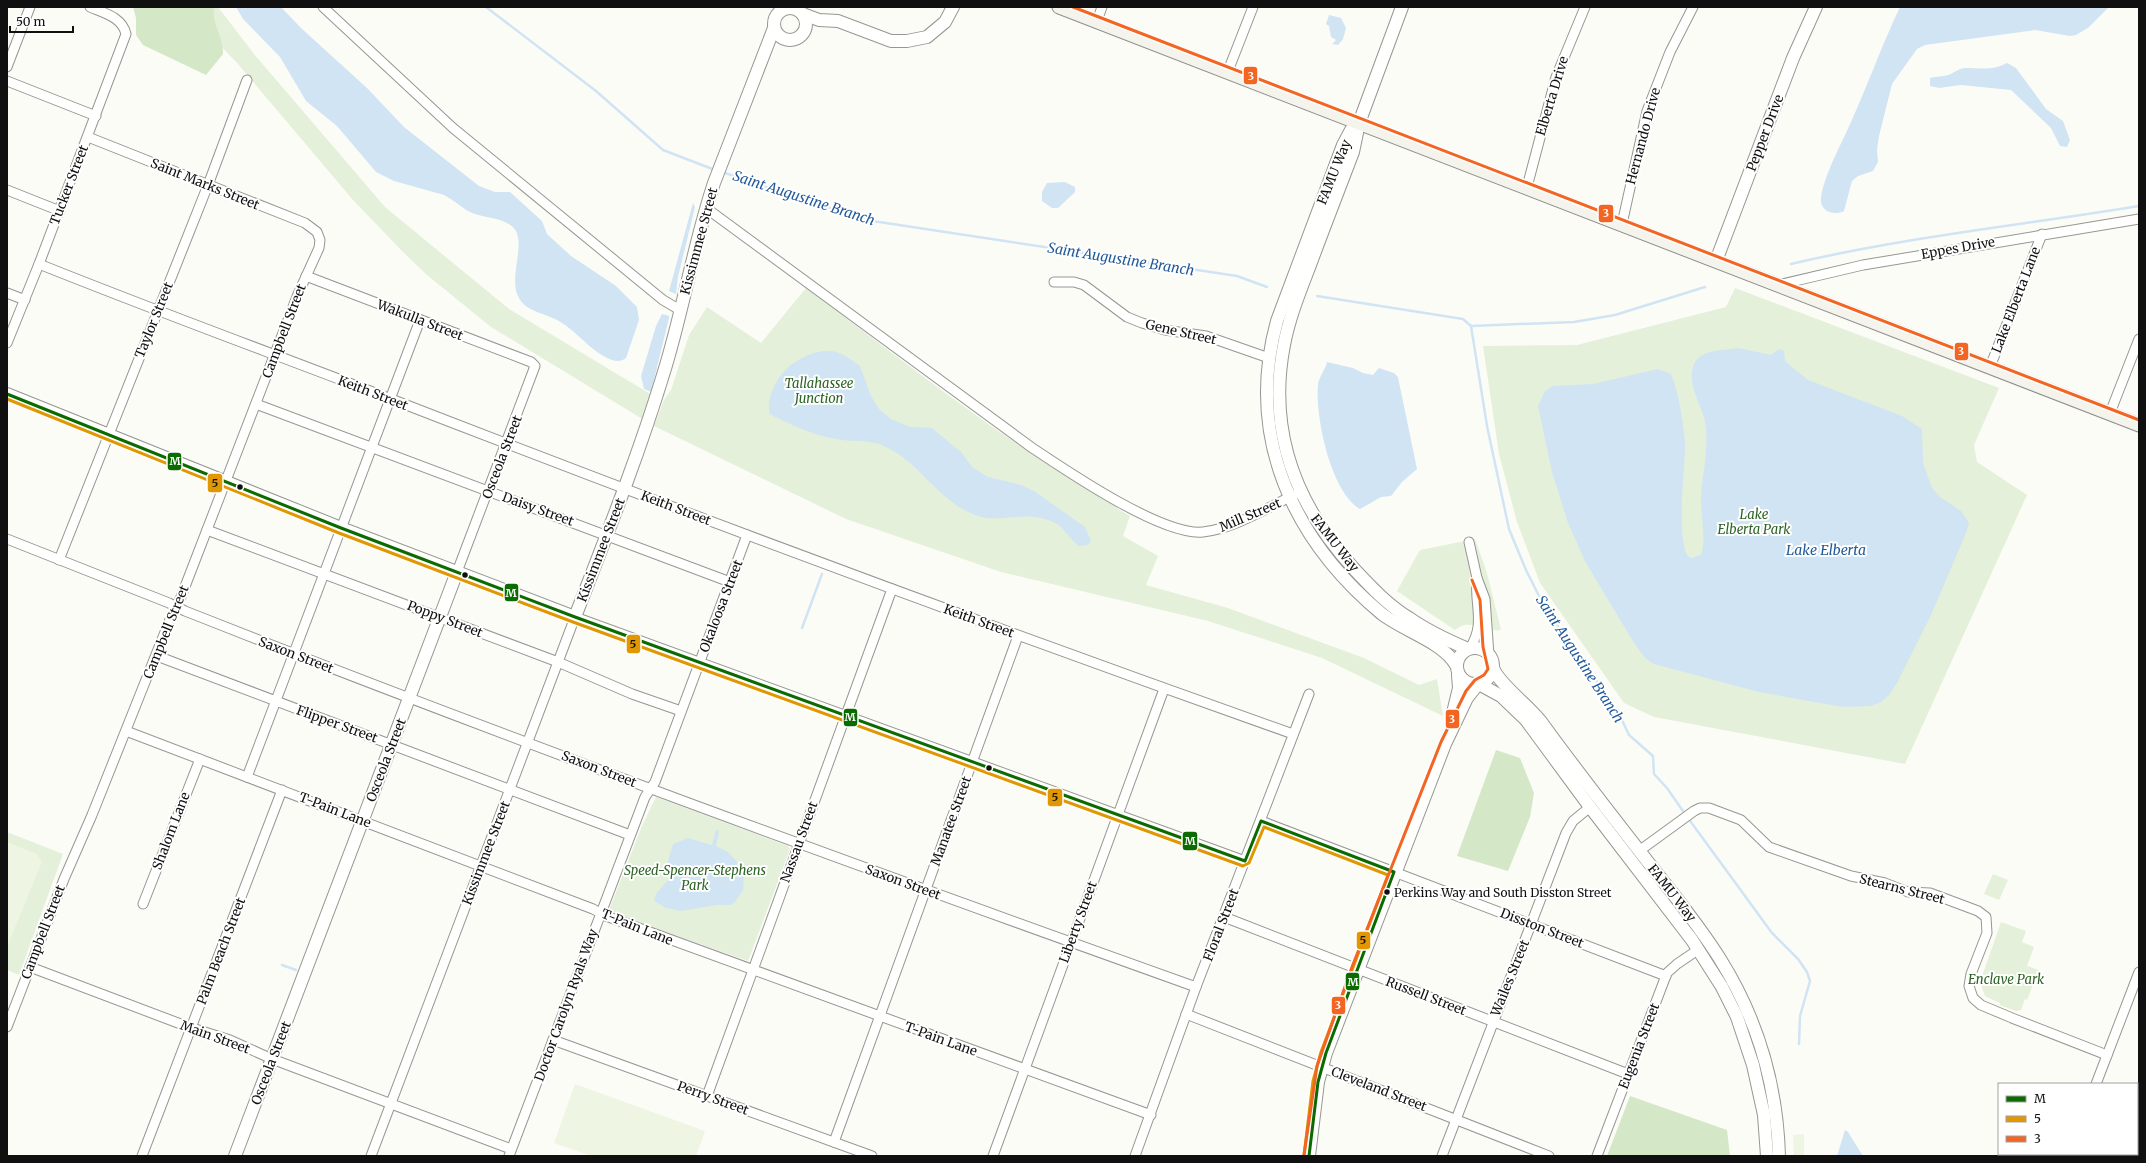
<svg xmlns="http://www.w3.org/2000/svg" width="2146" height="1163" font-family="Merriweather,serif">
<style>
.green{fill:#e4f0d9}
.forest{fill:#d4e7c7}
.pitch{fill:#eef5e2}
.water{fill:#d0e4f4}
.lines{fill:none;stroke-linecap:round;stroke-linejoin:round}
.stream{stroke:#d0e4f4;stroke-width:2.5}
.minor-casing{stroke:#969694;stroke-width:11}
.tertiary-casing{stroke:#969694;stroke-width:14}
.secondary-casing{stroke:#8d8d8b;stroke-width:15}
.minor{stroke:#fffffe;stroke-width:9}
.tertiary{stroke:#fffffe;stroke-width:12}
.secondary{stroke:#f4f4ec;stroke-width:13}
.bus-1-casing{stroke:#fff;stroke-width:6}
.bus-2-casing{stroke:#fff;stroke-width:6}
.bus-3-casing{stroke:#fff;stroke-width:6}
.bus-1{stroke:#0c6b00;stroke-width:3}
.bus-2{stroke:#e09702;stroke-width:3}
.bus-3{stroke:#f26522;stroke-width:3}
.bus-dot{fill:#101010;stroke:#fff;stroke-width:1.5}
.labels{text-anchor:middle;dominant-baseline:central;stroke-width:4;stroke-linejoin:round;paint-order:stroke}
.bus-label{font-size:12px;fill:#101010;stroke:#fff;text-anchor:start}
.street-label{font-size:13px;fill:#101010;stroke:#fff}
.park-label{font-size:13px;font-style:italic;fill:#2c6425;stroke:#fff}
.water-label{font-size:14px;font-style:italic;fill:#225a9a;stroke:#fff}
.line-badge{stroke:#fff;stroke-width:1.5}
.badge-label{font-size:11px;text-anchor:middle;font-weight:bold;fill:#fff}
.pale-badge-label{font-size:11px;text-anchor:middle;font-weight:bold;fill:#111}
</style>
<rect width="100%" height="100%" fill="#fcfcf7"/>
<!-- green -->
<g class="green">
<polygon points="184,7 218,7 254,54 385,207 509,309 652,395 644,420 491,327 427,275 403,252 353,200 238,64"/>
<path d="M806,288C907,363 1004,443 1114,504L1118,509L1130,516L1123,536L1158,556L1146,585L1228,608L1364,658L1419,685L1437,679L1443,716L1322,658L1208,621L1001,572L846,519L654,426L664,400L671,390L689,335L707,307L761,343Z"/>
<polygon points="1735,288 1999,388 1974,445 1977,462 2027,495 1905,764 1654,717 1624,703 1540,583 1517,522 1499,454 1483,346 1577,345 1726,307"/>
<path d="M1475,539L1487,573L1501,630C1484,633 1469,617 1455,630L1397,591L1420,550Z"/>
<polygon points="656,797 788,846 790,849 748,961 616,914 609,910 642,826"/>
<polygon points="7,832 63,854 19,975 7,970"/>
<polygon points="1993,874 2008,880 1999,900 1984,894"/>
<polygon points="2001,922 2026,931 2022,942 2034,947 2027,966 2039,970 2027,1000 2025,999 2021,1010 2016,1011 2000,1005 2000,1003 1985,996 1980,982"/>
</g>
<!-- forest -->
<g class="forest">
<path d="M133,7H214C211,24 224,37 223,54L206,75L143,45L136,35V18Z"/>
<polygon points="1496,750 1520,758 1534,793 1530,817 1508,871 1457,856"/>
<polygon points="1630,1096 1727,1130 1730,1156 1607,1156"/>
</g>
<!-- pitch -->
<g class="pitch">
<polygon points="7,842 37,854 42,862 7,947"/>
<polygon points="575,1084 705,1131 696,1156 591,1156 554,1143"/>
<polygon points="1804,1134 1804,1156 1794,1156 1793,1135"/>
</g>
<!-- water -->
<g class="water">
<path d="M236,7H281L301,28L367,88L404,127L479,186L495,192H510L542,221L547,234L571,256L616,286L637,307L639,320L626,358C622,361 618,362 612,360C590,352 576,329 555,319C543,313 526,311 519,298C507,278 528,242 513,227C503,218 487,218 475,214C463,210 456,201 444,195L394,181L376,172L337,126L306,101L280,57L243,19Z"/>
<path d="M1900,7H2109L2088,28L2076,35L2070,36L2035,30L1925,45L1917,49L1892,84L1879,136L1877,150L1878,162L1873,171L1858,176L1852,181L1844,211C1835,216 1819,212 1821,198C1823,178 1842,142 1851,122C1868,84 1882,45 1900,7Z"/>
<polygon points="1329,15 1341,18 1346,28 1343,39 1338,45 1332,44 1336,40 1331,37 1329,26 1326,24"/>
<path d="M2007,63L2016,68L2046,109L2063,121L2070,140L2067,147L2060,146L2051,128L2011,90L1961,85L1939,88L1930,86V78C1936,76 1942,77 1948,75C1954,73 1957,69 1965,68C1981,68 1992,71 2007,63Z"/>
<polygon points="1065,182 1075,187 1075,192 1058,208 1052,208 1042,201 1042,192 1047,183"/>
<polygon points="693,203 695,207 678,277 676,294 669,291"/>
<polygon points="662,314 669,316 669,318 651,392 644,389 641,376 656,326"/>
<path d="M1738,348L1771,355L1779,349L1784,351L1785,361L1808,380L1902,416L1922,429L1923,463L1932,488L1940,497L1961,511L1969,523L1966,533L1931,615L1897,683L1889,695L1881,702L1871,706L1845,707L1831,705L1759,692L1654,664L1645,658L1634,643L1586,563L1568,523L1552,472L1538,406L1545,391L1553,386L1593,384L1658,369L1671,374C1678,390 1685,429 1685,446C1685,467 1676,542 1688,556L1692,558L1701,555C1707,537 1700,515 1701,495C1703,473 1708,451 1706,428C1705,409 1685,385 1694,364C1702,348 1724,351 1738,348Z"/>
<path d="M822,351H833L844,355L860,366L871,396L879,409L891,419L910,427L932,428L962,453L972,467L988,477L1021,485L1034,491L1058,508L1085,527L1091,541L1088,545L1079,546C1070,540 1065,528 1055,523C1026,508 1000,525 975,515C938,501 920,462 884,446C868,439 852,442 836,439C816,436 788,424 770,414C765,399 778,374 791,365C800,358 811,353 822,351Z"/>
<path d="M1327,362L1353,368L1363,373L1373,375L1379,368L1394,373L1398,377L1399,382L1417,469L1402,482L1391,496L1381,497L1360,509C1331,492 1315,417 1318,385C1319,376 1325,371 1327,362Z"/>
<polygon points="716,830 719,831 716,846 728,852 738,863 744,875 743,890 735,902 730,905 716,905 681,911 666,908 654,901 656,894 669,879 668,861 673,844 688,838 712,845"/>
<polygon points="1845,1130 1848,1132 1863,1156 1837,1156"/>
</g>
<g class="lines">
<!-- stream -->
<g class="stream">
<polyline points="486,7 596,91 663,150 715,170"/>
<polyline points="722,172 866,220 1237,276 1267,287"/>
<path d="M1791,264C1905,237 2023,225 2139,206"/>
<polyline points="1317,296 1463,319 1471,326 1487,426 1509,529 1526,570 1546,610 1584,662 1621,718 1629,735 1653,756 1654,774 1667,788 1685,814"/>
<polyline points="1471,326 1574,322 1615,315 1705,287"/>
<polyline points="802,628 822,574"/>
<polyline points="1688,818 1772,933 1798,959 1807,972 1810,981 1800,1016 1799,1044"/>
<polyline points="282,965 296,970"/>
</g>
<defs>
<g id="minor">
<polyline points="323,7 453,128 663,300 680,310"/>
<polyline points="1097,21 1102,7"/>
<polyline points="7,67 30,7"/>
<polyline points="1228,71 1253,7"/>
<polyline points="7,81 96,116"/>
<polyline points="1527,187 1556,77 1585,7"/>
<polyline points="7,190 60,211"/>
<path d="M706,208L1031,447C1067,471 1162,536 1203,532C1233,529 1269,507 1296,494"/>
<polyline points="1622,224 1647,111 1670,52 1693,7"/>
<path d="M39,264C156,311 274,354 391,399C690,515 991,627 1293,734"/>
<polyline points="306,276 531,362 535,366 457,572"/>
<polyline points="1054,282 1074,282 1084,285 1127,317 1142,323 1165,330 1206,336 1269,358"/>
<polyline points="1778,285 1863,265 2139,219"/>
<polyline points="7,293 25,300"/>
<path d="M7,343L39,264L126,34C122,17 104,13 90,7"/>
<polyline points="1990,367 2042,234"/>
<polyline points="256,404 730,582"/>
<polyline points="2110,413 2139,339"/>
<polyline points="207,530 558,662 632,694 681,711"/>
<path d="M7,539L169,603L185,611C520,743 858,866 1196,987"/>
<polyline points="1469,542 1477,578 1485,599 1489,655"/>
<polyline points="59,560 208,185 247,80"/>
<path d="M1470,648C1486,623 1474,605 1477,578"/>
<polyline points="157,656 630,835"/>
<polyline points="126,731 593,909 606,916 1151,1115"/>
<polyline points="247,777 420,320"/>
<polyline points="1261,821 1666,976"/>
<polyline points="1639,851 1694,811 1700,808 1709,808 1741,820 1769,847 1851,876 1885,883 1908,892 1930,893 1978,911 1986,917 1987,933 1971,974 1969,986 1973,998 1981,1005 2012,1018 2107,1055"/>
<polyline points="143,904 200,759"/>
<polyline points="1224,917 1628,1074"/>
<polyline points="30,967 186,1026 230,1040 272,1059 511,1149"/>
<polyline points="1186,1014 1549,1156"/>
<polyline points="7,1027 64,879 92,815 171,617 181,597 298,294 319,248 320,240 317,232 305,223 88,137"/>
<polyline points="553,1040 872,1156"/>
<polyline points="2096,1084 2139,972"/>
<polyline points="707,1096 892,589"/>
<polyline points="834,1142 1018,636"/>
<polyline points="142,1156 282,790"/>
<polyline points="371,1156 575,617 1245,861"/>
<polyline points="509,1156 645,797 655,782 747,535"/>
<polyline points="993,1156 1164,689"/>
<polyline points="1135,1156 1196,987 1309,694"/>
<polyline points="1442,1156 1566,833 1573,821 1590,807"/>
<polyline points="1597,1156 1667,973 1677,964 1699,949"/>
<polyline points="2069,1156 2070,1154"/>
</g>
<g id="tertiary">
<path d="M1402,7L1359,123L1353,152C1339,189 1324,227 1310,265C1300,291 1289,318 1284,345C1267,432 1296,506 1355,570C1372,588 1388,605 1409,618C1426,630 1449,641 1468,649"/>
<circle cx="790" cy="24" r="16"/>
<polyline points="803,14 819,20 838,21 891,41 907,41 927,37 945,22 953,7"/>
<path d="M1359,123L1351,130L1343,145L1277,321C1245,437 1293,540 1382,614C1404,631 1443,642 1456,665"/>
<polyline points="1716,261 1793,58 1816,7"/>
<path d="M7,394L341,528L575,617C606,537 638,457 663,375C683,312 693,246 714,183L774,28"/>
<circle cx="1475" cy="666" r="18"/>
<path d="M1493,667C1496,682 1531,707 1542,723C1576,770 1612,816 1648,862C1673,894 1699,925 1720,959C1757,1018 1777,1086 1779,1156"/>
<polyline points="1479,684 1501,696 1526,720 1590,807 1692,940 1722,987 1737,1017 1753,1065 1764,1115 1767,1156"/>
<polyline points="1452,717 1459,688 1458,675"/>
<polyline points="235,1156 457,572"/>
<polyline points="1309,1156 1318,1082 1326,1053 1445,744 1467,698 1478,684"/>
</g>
<polyline id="secondary" points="1059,7 2139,425"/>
</defs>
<!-- minor casing -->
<use href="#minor" class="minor-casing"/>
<!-- tertiary casing -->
<use href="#tertiary" class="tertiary-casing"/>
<!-- secondary casing -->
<use href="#secondary" class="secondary-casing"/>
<!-- minor -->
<use href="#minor" class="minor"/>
<!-- tertiary -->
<use href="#tertiary" class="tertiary"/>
<!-- secondary -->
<use href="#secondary" class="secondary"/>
<defs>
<polyline id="bus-1" points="7,394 341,528 575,617 1245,861 1261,821 1394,872 1326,1053 1318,1082 1309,1156"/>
<polyline id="bus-2" points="7,399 339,533 573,622 1243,866 1249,863 1264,827 1388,875 1321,1052 1313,1081 1304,1155"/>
<g id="bus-3">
<polyline points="1073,7 2139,420"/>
<polyline points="1304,1155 1317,1066 1352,967 1441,742 1466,691 1475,680 1484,675 1488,669 1483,647 1480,600 1472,580"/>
</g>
</defs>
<!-- bus-1 casing -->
<use href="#bus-1" class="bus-1-casing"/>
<!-- bus-2 casing -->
<use href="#bus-2" class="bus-2-casing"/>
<!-- bus-3 casing -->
<use href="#bus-3" class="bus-3-casing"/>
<!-- bus-1 -->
<use href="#bus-1" class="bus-1"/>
<!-- bus-2 -->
<use href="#bus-2" class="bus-2"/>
<!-- bus-3 -->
<use href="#bus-3" class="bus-3"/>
</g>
<!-- markers -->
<g class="bus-dot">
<circle cx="240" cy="487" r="3.5"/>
<circle cx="465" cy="575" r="3.5"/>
<circle cx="989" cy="768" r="3.5"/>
<circle cx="1387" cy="892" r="3.5"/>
</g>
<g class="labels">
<!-- bus labels -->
<g class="bus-label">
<text x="1394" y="892">Perkins Way and South Disston Street</text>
</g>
<!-- street labels -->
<g class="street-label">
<text transform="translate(1552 96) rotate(-73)">Elberta Drive</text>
<text transform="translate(1765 133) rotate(-69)">Pepper Drive</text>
<text transform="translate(1643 136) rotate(-75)">Hernando Drive</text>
<text transform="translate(1334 172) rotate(-68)">FAMU Way</text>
<text transform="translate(205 184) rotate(22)">Saint Marks Street</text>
<text transform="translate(69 185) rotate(-69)">Tucker Street</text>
<text transform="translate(699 241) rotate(-75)">Kissimmee Street</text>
<text transform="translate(1958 248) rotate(-10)">Eppes Drive</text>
<text transform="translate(2016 300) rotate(-69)">Lake Elberta Lane</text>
<text transform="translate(154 320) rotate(-68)">Taylor Street</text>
<text transform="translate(420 320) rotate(21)">Wakulla Street</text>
<text transform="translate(284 331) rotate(-69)">Campbell Street</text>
<text transform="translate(1181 332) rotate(13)">Gene Street</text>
<text transform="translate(373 393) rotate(21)">Keith Street</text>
<text transform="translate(502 457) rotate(-69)">Osceola Street</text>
<text transform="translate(676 508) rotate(21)">Keith Street</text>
<text transform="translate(538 509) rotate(20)">Daisy Street</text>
<text transform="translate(1250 515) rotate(-23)">Mill Street</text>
<text transform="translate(1335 543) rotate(52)">FAMU Way</text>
<text transform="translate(601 550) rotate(-69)">Kissimmee Street</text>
<text transform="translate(721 606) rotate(-69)">Okaloosa Street</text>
<text transform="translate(445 619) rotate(21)">Poppy Street</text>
<text transform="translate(979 621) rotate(20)">Keith Street</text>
<text transform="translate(166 632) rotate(-68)">Campbell Street</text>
<text transform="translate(296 655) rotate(21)">Saxon Street</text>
<text transform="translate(337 724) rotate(20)">Flipper Street</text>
<text transform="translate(386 760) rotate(-69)">Osceola Street</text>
<text transform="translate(599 769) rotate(21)">Saxon Street</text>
<text transform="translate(335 810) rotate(21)">T-Pain Lane</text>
<text transform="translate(951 821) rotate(-70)">Manatee Street</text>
<text transform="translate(171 831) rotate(-69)">Shalom Lane</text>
<text transform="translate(799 842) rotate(-70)">Nassau Street</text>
<text transform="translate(486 853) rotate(-69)">Kissimmee Street</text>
<text transform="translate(903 882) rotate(20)">Saxon Street</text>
<text transform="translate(1902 889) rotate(14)">Stearns Street</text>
<text transform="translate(1672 893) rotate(52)">FAMU Way</text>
<text transform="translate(1078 922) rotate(-70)">Liberty Street</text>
<text transform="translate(1221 925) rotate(-69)">Floral Street</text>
<text transform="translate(637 927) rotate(22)">T-Pain Lane</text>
<text transform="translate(1542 928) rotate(21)">Disston Street</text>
<text transform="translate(43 932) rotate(-69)">Campbell Street</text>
<text transform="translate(221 951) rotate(-69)">Palm Beach Street</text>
<text transform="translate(1510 978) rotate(-68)">Wailes Street</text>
<text transform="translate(1426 996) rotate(21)">Russell Street</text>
<text transform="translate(566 1005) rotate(-70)">Doctor Carolyn Ryals Way</text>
<text transform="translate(215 1037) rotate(20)">Main Street</text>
<text transform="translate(941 1039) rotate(20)">T-Pain Lane</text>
<text transform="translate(1639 1046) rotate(-69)">Eugenia Street</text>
<text transform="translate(271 1063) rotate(-69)">Osceola Street</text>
<text transform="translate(1379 1089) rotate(21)">Cleveland Street</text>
<text transform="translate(713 1098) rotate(20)">Perry Street</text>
</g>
<!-- park labels -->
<g class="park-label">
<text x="819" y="383">Tallahassee<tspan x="819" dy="15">Junction</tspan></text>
<text x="1754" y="514">Lake<tspan x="1754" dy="15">Elberta Park</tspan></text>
<text x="695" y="870">Speed-Spencer-Stephens<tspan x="695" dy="15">Park</tspan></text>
<text x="2006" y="979">Enclave Park</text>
</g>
<!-- water labels -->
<g class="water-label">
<text transform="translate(804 198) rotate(18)">Saint Augustine Branch</text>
<text transform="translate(1121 259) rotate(9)">Saint Augustine Branch</text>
<text x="1826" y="550">Lake Elberta</text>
<text transform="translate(1580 659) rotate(57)">Saint Augustine Branch</text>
</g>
</g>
<g class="line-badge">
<rect x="1243" y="66" width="15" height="19" rx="4" fill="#f26522"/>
<rect x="1598" y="204" width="16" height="19" rx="4" fill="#f26522"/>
<rect x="1954" y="342" width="15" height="19" rx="4" fill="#f26522"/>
<rect x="167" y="452" width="15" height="19" rx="4" fill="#0c6b00"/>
<rect x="207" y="473" width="16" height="20" rx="4" fill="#e09702"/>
<rect x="504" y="583" width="15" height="19" rx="4" fill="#0c6b00"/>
<rect x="626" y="634" width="15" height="20" rx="4" fill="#e09702"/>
<rect x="843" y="708" width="15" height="19" rx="4" fill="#0c6b00"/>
<rect x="1445" y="709" width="15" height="20" rx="4" fill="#f26522"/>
<rect x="1047" y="788" width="16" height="19" rx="4" fill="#e09702"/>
<rect x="1182" y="831" width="16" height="20" rx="4" fill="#0c6b00"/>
<rect x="1356" y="931" width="15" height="19" rx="4" fill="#e09702"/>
<rect x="1345" y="972" width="15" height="19" rx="4" fill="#0c6b00"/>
<rect x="1331" y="996" width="15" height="19" rx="4" fill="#f26522"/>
</g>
<g class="badge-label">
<text x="1251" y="80">3</text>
<text x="1606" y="217">3</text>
<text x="1961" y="355">3</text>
<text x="175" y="465">M</text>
<text x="511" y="597">M</text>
<text x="850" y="721">M</text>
<text x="1452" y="723">3</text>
<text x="1190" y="845">M</text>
<text x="1353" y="986">M</text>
<text x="1338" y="1009">3</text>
</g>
<g class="pale-badge-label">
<text x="215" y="487">5</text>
<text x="633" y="648">5</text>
<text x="1055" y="801">5</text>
<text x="1363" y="944">5</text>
</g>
<!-- border -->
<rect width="2146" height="1163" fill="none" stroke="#101010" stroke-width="16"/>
<!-- legend -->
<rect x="1998" y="1083" width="140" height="72" fill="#ffffff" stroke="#9f9f9f"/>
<rect x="2006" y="1096" width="20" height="6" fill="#0c6b00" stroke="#9f9f9f"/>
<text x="2034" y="1103" font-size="12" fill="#101010">M</text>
<rect x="2006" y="1116" width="20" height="6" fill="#e09702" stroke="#9f9f9f"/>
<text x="2034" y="1123" font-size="12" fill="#101010">5</text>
<rect x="2006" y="1136" width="20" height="6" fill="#f26522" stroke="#9f9f9f"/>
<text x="2034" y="1143" font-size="12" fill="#101010">3</text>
<!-- scale -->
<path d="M10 26v6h63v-6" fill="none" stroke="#101010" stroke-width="2"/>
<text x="16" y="26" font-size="12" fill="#101010" stroke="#ffffff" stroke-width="3" paint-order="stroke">50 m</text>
</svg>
